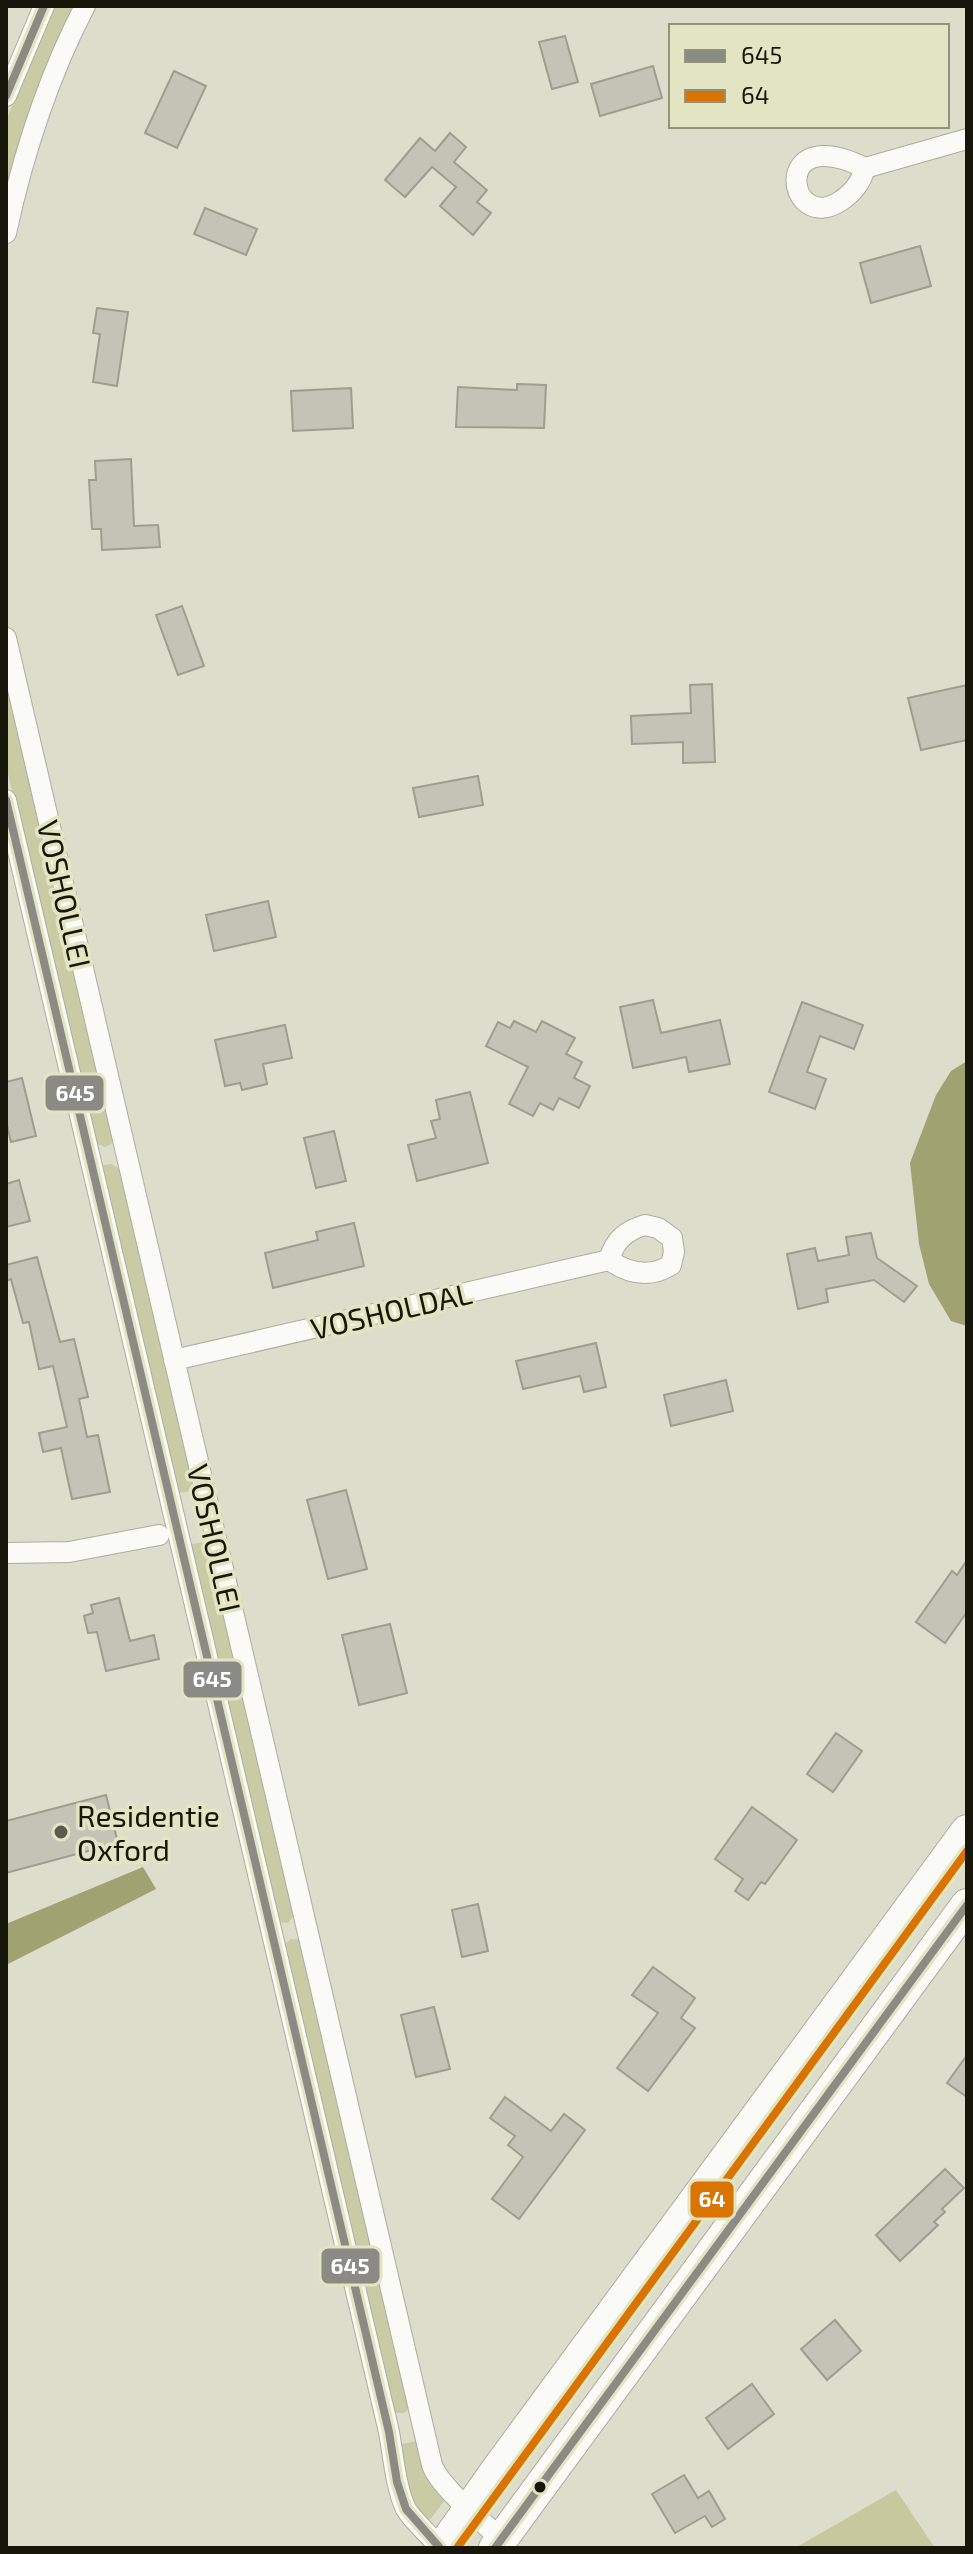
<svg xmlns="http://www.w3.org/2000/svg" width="973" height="2554" font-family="'Exo 2',sans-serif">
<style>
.green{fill:#c9cba5}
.forest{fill:#c7c89d}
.water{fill:#a0a272}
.building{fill:#c4c4b6;stroke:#9d9e8f;stroke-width:2}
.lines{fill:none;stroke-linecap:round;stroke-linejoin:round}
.street-casing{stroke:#adad9f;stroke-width:22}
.primary-casing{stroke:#adad9f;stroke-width:34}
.street{stroke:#fafaf7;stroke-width:20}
.primary{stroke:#fafaf7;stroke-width:32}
.bus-1-casing{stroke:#e3e5c2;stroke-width:14}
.bus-2-casing{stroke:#e3e5c2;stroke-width:14}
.bus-1{stroke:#8a8b84;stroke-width:8}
.bus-2{stroke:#d97301;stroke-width:8}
.poi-dot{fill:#5b5c4d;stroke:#e3e5c2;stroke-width:3}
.bus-dot{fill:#16170a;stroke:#e3e5c2;stroke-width:3}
.labels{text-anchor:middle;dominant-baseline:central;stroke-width:7;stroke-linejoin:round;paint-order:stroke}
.street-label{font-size:30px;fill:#16170a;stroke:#e3e5c2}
.poi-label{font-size:30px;fill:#16170a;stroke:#e3e5c2;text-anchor:start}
.line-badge{stroke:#e3e5c2;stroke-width:3}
.badge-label{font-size:22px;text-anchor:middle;font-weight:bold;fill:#fff}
</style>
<rect width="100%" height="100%" fill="#dcddca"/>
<!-- green -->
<g class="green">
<polygon points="53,6 76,6 6,194 6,121"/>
<polygon points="6,673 114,1137 111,1144 105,1147 93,1142 6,765"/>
<polygon points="111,1164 122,1170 197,1491 176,1493 101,1171 104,1165"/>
<polygon points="209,1541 295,1914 288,1923 279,1922 188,1545"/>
<polygon points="291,1939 299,1940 303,1944 409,2408 404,2413 393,2413 283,1945"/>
<path d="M416,2441C424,2465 427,2482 445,2500L429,2521L410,2498L398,2445Z"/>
</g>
<!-- forest -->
<polygon class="forest" points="896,2490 935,2548 795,2548"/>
<!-- water -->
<g class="water">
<polygon points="967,1061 967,1326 951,1321 929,1284 919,1244 910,1163 936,1095 951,1071"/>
<polygon points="143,1867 156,1889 6,1965 6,1924"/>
</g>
<!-- building -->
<g class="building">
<polygon points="565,36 578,82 552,89 539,42"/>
<polygon points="653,66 662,98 600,116 591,84"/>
<polygon points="174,71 206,86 177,148 145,133"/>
<polygon points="450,133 466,147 454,162 487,190 477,202 491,213 473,235 440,206 456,187 432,167 405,197 385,180 420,138 435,151"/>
<polygon points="205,208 257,229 246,255 194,234"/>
<polygon points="920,246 931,286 871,303 860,263"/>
<polygon points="97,308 128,312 117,386 93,382 100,334 93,333"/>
<polygon points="517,384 546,385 544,428 456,427 458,387 517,390"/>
<polygon points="351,388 353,428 293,431 291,391"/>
<polygon points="131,459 134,526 158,525 160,547 102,550 101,529 92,529 89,480 96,480 95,461"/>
<polygon points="182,606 204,666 178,675 156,615"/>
<polygon points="712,684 715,762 683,763 683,742 632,744 631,716 691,713 690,685"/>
<polygon points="967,685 967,740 921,750 908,698"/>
<polygon points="478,776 483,805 419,817 413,788"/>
<polygon points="268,901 276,937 214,951 206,915"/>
<polygon points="653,1000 661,1033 720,1020 730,1064 689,1072 686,1057 633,1068 620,1007"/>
<polygon points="802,1002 863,1025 854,1049 820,1036 807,1072 826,1079 815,1109 769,1092"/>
<polygon points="514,1021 536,1032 542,1021 575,1038 566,1054 582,1062 574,1078 590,1086 579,1108 559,1098 553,1110 540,1103 533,1116 509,1104 528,1067 486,1046 498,1022 510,1028"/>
<polygon points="285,1025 292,1058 263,1064 267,1084 242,1090 240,1083 225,1086 215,1040"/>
<polygon points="22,1078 36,1136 11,1142 6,1121 6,1082"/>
<polygon points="470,1092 488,1163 417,1181 408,1145 436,1138 431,1121 440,1119 436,1100"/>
<polygon points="334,1131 346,1181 316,1188 304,1138"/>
<polygon points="19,1180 30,1221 6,1227 6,1184"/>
<polygon points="354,1223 364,1266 273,1288 265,1253 318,1240 316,1232"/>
<polygon points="871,1233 877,1258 917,1286 904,1302 874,1280 826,1289 828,1302 798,1309 787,1254 815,1248 818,1261 849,1255 846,1237"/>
<polygon points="37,1257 60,1342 74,1339 88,1397 79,1399 87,1437 98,1435 110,1492 72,1499 61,1448 43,1452 39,1433 67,1427 53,1366 39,1369 29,1322 23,1323 11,1279 6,1281 6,1265"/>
<polygon points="596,1343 606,1387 584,1392 580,1376 523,1389 516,1361"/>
<polygon points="726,1380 733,1411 671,1426 664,1395"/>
<polygon points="346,1490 367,1569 328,1579 307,1500"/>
<polygon points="967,1560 967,1612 945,1643 916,1622 952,1571 957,1575"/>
<polygon points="119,1598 130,1641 154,1635 159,1659 106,1671 97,1632 88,1633 84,1616 93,1613 91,1605"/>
<polygon points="390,1624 407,1693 359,1705 342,1635"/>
<polygon points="836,1733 862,1751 833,1792 807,1774"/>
<polygon points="106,1795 118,1843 6,1873 6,1821"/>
<polygon points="752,1807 797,1840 765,1884 761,1882 748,1900 735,1891 743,1879 715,1859"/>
<polygon points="478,1904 488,1951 462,1957 452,1910"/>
<polygon points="653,1967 695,1998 681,2018 695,2028 648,2091 617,2068 658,2013 632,1995"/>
<polygon points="434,2007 450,2069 416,2077 401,2015"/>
<polygon points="967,2055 967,2097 947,2083"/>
<polygon points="505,2097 551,2131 564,2114 585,2130 519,2219 492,2199 523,2157 508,2145 515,2136 490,2118"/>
<polygon points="945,2169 964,2188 942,2209 945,2212 934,2222 938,2225 900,2261 876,2235"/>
<polygon points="835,2320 861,2351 827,2380 801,2349"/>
<polygon points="752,2384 774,2414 728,2449 706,2418"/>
<polygon points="684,2475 698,2498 709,2491 725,2519 712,2527 705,2516 675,2533 652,2494"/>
</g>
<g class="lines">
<defs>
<g id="street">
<polyline points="6,96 44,6"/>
<path d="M865,168C861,183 852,194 839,202C787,234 769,120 865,168L967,139"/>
<path d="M6,233C23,155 48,77 85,6"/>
<path d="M6,638L432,2465C440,2487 482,2521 501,2539"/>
<path d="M6,800L389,2432C393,2454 396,2489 406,2509C412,2520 431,2536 440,2548"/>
<path d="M645,1225L658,1228L672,1238L674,1252L671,1265C650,1278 629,1274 609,1260C615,1240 625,1231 645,1225Z"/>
<polyline points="174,1360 609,1260"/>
<polyline points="6,1553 69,1552 159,1535"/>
</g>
<g id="primary">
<polyline points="442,2548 497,2470 967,1831"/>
<polyline points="495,2548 967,1905"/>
</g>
</defs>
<!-- street casing -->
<use href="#street" class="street-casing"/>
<!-- primary casing -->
<use href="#primary" class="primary-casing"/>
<!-- street -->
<use href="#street" class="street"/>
<!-- primary -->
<use href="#primary" class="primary"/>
<defs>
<g id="bus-1">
<polyline points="6,96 44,6"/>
<polyline points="6,800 389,2432 397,2482 406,2509 440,2548"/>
<polyline points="495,2548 967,1905"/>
</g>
<polyline id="bus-2" points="457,2548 967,1851"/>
</defs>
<!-- bus-1 casing -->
<use href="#bus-1" class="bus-1-casing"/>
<!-- bus-2 casing -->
<use href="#bus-2" class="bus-2-casing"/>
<!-- bus-1 -->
<use href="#bus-1" class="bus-1"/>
<!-- bus-2 -->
<use href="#bus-2" class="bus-2"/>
</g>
<!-- markers -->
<circle class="poi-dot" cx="61" cy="1832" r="8"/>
<circle class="bus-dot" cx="540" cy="2487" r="7"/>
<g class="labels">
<!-- street labels -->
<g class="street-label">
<text transform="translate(65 894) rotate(77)">VOSHOLLEI</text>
<text transform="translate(391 1310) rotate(-13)">VOSHOLDAL</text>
<text transform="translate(215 1538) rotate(77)">VOSHOLLEI</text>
</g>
<!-- poi labels -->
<g class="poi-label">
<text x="77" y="1815">Residentie<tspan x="77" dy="34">Oxford</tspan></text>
</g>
</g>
<g class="line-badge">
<rect x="44" y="1074" width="61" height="38" rx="8" fill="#8a8b84"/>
<rect x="182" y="1660" width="61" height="39" rx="8" fill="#8a8b84"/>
<rect x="689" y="2180" width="46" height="39" rx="8" fill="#d97301"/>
<rect x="320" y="2247" width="61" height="38" rx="8" fill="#8a8b84"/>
</g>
<g class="badge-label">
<text x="75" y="1101">645</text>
<text x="212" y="1687">645</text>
<text x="712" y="2207">64</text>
<text x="350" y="2274">645</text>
</g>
<!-- border -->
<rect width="973" height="2554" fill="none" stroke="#16170a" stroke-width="16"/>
<!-- legend -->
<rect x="669" y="24" width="280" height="104" fill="#e3e5c2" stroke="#919378" stroke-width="2"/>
<rect x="685" y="50" width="40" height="12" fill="#8a8b84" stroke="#919378" stroke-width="2"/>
<text x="741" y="64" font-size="24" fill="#16170a">645</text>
<rect x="685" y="90" width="40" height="12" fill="#d97301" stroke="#919378" stroke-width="2"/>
<text x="741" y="104" font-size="24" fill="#16170a">64</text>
</svg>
